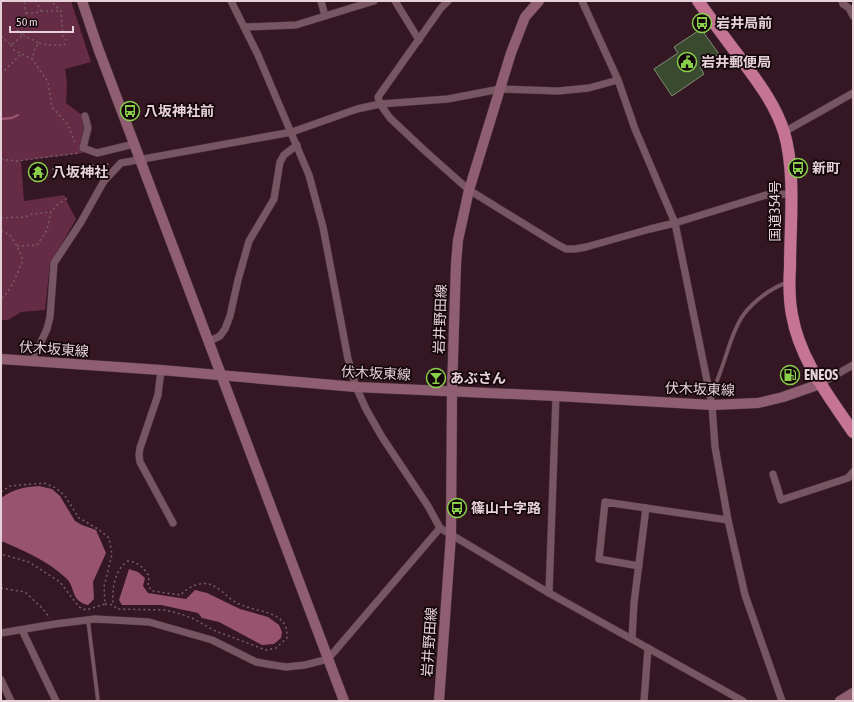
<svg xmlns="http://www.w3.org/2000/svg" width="854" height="702" font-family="'Asap Condensed','Noto Sans JP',sans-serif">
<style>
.green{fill:#662b45}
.water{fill:#98536f}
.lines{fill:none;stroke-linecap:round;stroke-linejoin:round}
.stream{stroke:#98536f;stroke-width:2.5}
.building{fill:#3a4a2e;stroke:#7e9072}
.lane-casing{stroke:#4b343e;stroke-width:4.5}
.street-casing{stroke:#4b343e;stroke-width:8}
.secondary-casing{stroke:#4b343e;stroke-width:11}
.highway-casing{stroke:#4b343e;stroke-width:13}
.path{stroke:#785e68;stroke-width:1.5;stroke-dasharray:2 3;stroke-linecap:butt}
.lane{stroke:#785562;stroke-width:3.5}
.street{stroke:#785562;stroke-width:7}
.secondary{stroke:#8f5e71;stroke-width:10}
.highway{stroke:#c57494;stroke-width:12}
.labels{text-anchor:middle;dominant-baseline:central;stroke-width:3.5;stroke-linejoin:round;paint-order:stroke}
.poi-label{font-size:14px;font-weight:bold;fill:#e6d1d8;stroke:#14070c;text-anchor:start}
.street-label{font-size:14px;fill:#e6d1d8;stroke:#14070c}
</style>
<rect width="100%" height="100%" fill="#341723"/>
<!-- green -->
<polygon class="green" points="1,1 71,1 91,62 65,69 67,82 66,103 82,115 86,127 83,153 21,161 24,201 64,195 65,197 68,198 66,200 76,219 50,264 45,310 21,312 8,320 1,320"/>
<!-- water -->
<g class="water">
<path d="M39,486L52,489L60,496L75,521L82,525L96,530L106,553L93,582L94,599L88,605C70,601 76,587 66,578C48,561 23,550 1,541V498C13,489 25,487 39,486Z"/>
<polygon points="129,569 138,572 145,578 143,586 148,593 186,599 195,590 207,593 240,609 268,617 279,625 282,632 281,638 274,644 262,645 219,622 202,618 198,613 161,605 122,605 119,600"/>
</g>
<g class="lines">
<!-- stream -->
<polyline class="stream" points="1,119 12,118 18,115"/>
</g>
<!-- building -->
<polygon class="building" points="701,29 719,54 700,67 704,74 672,96 654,69 678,53 674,47"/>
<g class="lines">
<defs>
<g id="lane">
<path d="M710,391L716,383C725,363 731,332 744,314C754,301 771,288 786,283"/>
<polyline points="88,620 98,701"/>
</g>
<g id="street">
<polyline points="231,1 258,55 309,175 323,227 348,359 356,387 366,409 382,437 428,506 440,528 549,593 743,701"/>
<polyline points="321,1 325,16"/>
<polyline points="395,1 419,40"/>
<polyline points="448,1 441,8 378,97 380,104 390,118 424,150 469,190 555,243 566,249 575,249 586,247 650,229 675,223 766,195 791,194"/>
<polyline points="582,1 618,80 635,129 675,223 712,405 715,447 728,520 745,595 782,701"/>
<polyline points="842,1 843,4 849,8 853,16"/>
<polyline points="245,27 296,25 374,1"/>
<polyline points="85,116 88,128 83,148 97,153 134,144"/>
<polyline points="784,132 853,93"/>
<polyline points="208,342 220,336 225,329 230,316 238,280 249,241 274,199 280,162 284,155 297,145"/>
<polyline points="32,361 47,329 50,317 54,263 81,222 104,181 121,163 292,132 357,109 380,104 448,99 500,89 558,91 589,88 618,80"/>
<polyline points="161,370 158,395 140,448 139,455 140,462 173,523"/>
<polyline points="820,384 853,365"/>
<polyline points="773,474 781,500 848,478 853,472"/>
<polyline points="639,566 599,559 605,502 728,520"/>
<polyline points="549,593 556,396"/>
<polyline points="22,630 56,701"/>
<polyline points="1,633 55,624 95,619 149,622 212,640 256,662 267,664 286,667 305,665 328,659 440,528"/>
<polyline points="632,639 634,603 646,508"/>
<polyline points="1,680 11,701"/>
<polyline points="644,701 648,648"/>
</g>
<g id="secondary">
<polyline points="82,1 98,48 344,701"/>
<polyline points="1,359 161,370 356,387 556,396 712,405 758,403 783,397 820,384"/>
<polyline points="439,701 451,535 452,390 456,264 458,240 469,190 511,53 525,17 539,1"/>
<polyline points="840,701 853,693"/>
</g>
<path id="highway" d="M698,1C712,20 726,40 741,59C758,82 775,104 784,132C796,172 790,225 790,267C789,283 789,299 792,315C800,360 828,395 853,432"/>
</defs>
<!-- lane casing -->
<use href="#lane" class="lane-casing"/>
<!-- street casing -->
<use href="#street" class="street-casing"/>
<!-- secondary casing -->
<use href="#secondary" class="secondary-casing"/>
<!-- highway casing -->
<use href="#highway" class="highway-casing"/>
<!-- path -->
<g class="path">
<polyline points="41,11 61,11"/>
<polyline points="26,13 35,13 41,11 36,1 37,1"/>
<polyline points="23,35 39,43 35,48 32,59"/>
<polyline points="1,36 11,45 23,35 17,30 26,13 24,1"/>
<polyline points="39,43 49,45 64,45 66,40 63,37 61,11 51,1"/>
<polyline points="11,45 14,50 32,59 48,82 52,107 68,125 76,145"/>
<polyline points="1,74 21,54"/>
<polyline points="1,159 16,161 79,153"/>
<polyline points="52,169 109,164"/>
<polyline points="1,218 25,217 32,214 51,212"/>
<path d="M1,231L10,235L17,246L23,260C17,274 12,289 1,299"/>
<polyline points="17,246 37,245 47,230 51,212 58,204 68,198"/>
<polyline points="1,492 10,486 44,483 56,488 65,496 79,518 98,529 109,538 112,554 104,587 105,604 86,610 79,607 60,582 29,562 1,554"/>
<polyline points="1,588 25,592 42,608 50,618"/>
<path d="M105,604L113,605L117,609L165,610L181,614L194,619L213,630L266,650L276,648L287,638C289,610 258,613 239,604C230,600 223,591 214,586C203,580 188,586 181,595L152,591L148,586L149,576C143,567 138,562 128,561C114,570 112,590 113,605"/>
</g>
<!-- lane -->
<use href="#lane" class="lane"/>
<!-- street -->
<use href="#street" class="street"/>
<!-- secondary -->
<use href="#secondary" class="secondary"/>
<!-- highway -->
<use href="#highway" class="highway"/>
</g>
<!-- icons -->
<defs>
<symbol id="bus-ring" viewBox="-11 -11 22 22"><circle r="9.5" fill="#14070c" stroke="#89cf49" stroke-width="1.5"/><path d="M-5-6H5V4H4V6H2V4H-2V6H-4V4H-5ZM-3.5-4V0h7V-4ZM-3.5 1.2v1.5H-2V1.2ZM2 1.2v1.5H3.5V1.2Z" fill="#89cf49"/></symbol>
<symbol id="civic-ring" viewBox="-11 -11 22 22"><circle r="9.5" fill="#14070c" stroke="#89cf49" stroke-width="1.5"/><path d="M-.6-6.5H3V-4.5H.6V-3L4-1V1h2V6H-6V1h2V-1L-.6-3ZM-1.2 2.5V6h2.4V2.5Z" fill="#89cf49"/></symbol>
<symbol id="temple-ring" viewBox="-11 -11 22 22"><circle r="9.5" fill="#14070c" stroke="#89cf49" stroke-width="1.5"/><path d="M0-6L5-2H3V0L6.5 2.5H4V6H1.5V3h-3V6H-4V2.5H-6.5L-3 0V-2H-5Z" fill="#89cf49"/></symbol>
<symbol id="fuel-ring" viewBox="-11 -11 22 22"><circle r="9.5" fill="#14070c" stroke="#89cf49" stroke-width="1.5"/><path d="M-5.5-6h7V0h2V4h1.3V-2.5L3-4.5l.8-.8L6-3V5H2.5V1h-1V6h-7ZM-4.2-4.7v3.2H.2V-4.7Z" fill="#89cf49"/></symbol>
<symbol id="bar-ring" viewBox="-11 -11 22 22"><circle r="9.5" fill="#14070c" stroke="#89cf49" stroke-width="1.5"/><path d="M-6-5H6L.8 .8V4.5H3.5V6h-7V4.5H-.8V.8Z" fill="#89cf49"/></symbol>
</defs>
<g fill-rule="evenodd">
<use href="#bus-ring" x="691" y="12" width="22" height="22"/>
<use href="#civic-ring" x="676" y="51" width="22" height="22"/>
<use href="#bus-ring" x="119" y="100" width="22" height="22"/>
<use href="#bus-ring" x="787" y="157" width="22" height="22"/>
<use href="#temple-ring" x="27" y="161" width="22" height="22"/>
<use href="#fuel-ring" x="779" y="364" width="22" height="22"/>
<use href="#bar-ring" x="425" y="367" width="22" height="22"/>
<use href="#bus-ring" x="446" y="497" width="22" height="22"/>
</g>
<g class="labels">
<!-- poi labels -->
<g class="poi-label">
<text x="716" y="23">岩井局前</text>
<text x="701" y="62">岩井郵便局</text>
<text x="144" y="111">八坂神社前</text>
<text x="812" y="168">新町</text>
<text x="52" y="172">八坂神社</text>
<text x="804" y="375">ENEOS</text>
<text x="450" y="378">あぶさん</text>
<text x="471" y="508">篠山十字路</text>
</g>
<!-- street labels -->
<g class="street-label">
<text transform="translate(775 211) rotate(-90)">国道354号</text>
<text transform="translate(440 319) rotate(-88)">岩井野田線</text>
<text transform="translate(54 349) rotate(4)">伏木坂東線</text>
<text transform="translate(376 373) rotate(3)">伏木坂東線</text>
<text transform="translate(700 389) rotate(2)">伏木坂東線</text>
<text transform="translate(429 642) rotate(-86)">岩井野田線</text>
</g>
</g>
<!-- border -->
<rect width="854" height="702" fill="none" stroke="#e6d1d8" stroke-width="4"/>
<!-- scale -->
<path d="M10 26v6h63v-6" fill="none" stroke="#e6d1d8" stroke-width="2"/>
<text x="16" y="26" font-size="12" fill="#e6d1d8" stroke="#14070c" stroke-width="3" paint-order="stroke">50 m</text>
</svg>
